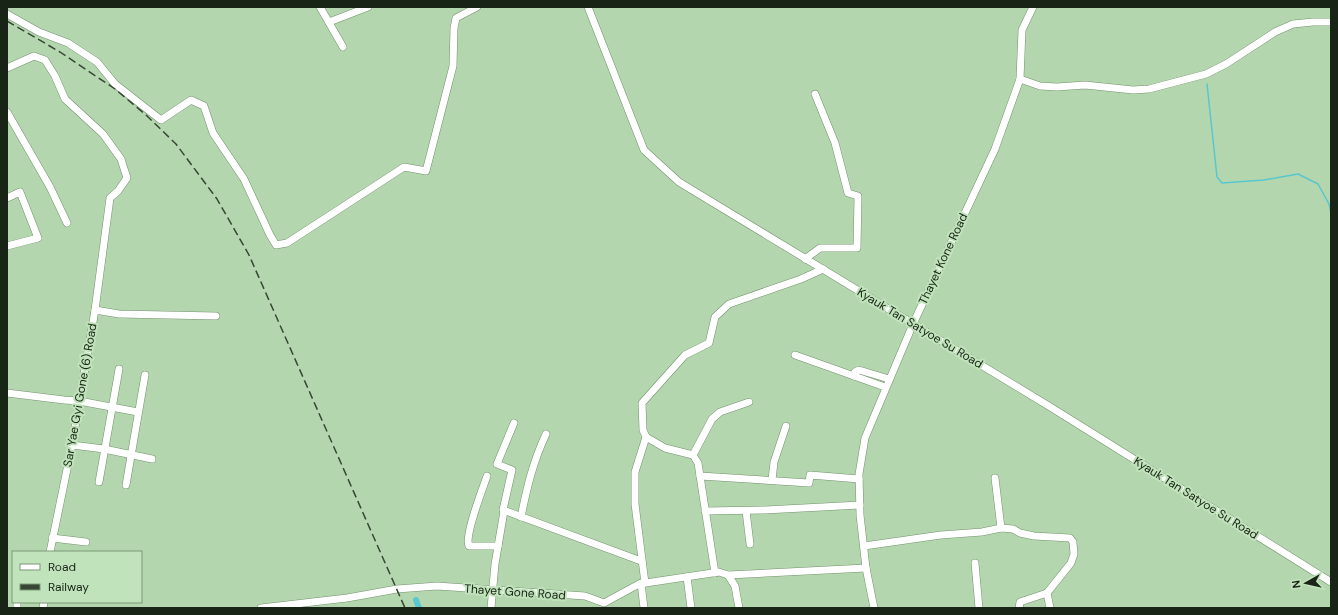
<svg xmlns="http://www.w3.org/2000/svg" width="1338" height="615" font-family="'DM Sans',sans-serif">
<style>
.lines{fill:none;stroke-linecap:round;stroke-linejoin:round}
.stream{stroke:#58c7ce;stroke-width:1.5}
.canal{stroke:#58c7ce;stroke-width:6}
.minor-casing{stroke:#72926c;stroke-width:8}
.minor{stroke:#fff;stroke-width:7}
.rail{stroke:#364734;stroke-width:1.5;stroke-dasharray:8 4;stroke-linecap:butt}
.labels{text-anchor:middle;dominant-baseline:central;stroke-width:4;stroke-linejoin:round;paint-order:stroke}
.street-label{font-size:12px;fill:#182516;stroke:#c1e3bb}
</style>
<rect width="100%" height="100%" fill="#b4d6ae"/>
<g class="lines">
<!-- stream -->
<polyline class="stream" points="1207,84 1217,177 1222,183 1264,180 1298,174 1318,184 1329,204 1331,213"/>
<!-- canal -->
<polyline class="canal" points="416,600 419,608"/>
<defs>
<g id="minor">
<polyline points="320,7 343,47"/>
<polyline points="588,7 644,150 679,182 1052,408 1331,582"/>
<polyline points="7,14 39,32 68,43 97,62 115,84 161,120 191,100 204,106 213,133 244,179 270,235 276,245 287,243 404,167 426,171 453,66 454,28 456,18 477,7"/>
<polyline points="329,22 368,7"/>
<polyline points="7,68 34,56 45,60 55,76 65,99 103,134 121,159 127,178 118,191 110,198 95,310"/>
<polyline points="1020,79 1040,86 1057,87 1085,85 1133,90 1149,89 1206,74 1226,64 1275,32 1293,24 1313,22 1331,22"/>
<polyline points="7,112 50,187 67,223"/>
<polyline points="7,198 20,192 38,238 7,246"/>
<polyline points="805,259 820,248 857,248 858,196 848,193 835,143 815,94"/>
<polyline points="795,355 885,387"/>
<polyline points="854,376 855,372 859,370 889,379"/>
<polyline points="7,393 64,400 79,401 138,412"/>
<polyline points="514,423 497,464 512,470 503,510 641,561"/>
<polyline points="646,437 665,448 693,455 698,463 715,573"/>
<polyline points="72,445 104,449 152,459"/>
<polyline points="693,455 712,419 720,412 749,402"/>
<path d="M487,476C483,488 464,536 469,546H498"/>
<polyline points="700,476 809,483 810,475 859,479"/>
<polyline points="995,478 1001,528"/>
<polyline points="772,480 774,462 786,426"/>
<polyline points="99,482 119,369"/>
<polyline points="126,485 145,375"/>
<polyline points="705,511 765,510 860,505"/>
<polyline points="746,511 750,544"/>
<path d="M521,517C527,487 533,462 546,434"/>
<polyline points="52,538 86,542"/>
<polyline points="864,546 941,535 982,532 1001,528 1013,529 1020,533 1034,536 1070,538 1073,542 1074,554 1071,563 1047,593 1020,602 1019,608"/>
<polyline points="50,552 72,445 95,310 119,314 216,316"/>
<polyline points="975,563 979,608"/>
<polyline points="728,575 866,568"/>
<polyline points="687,577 691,608"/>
<polyline points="641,583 644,608"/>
<polyline points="645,583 635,504 635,472 646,437 643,430 642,403 685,355 709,343 715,317 729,304 801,279 823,269"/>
<polyline points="1047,593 1050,608"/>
<polyline points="17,608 17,602"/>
<polyline points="43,608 44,602"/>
<polyline points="261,608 347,598 397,589 437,586 585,596 604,603 639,584 719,572 728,575 735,586 739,608"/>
<polyline points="491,608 495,564 504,511"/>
<polyline points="874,608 866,568 860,515 859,474 865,438 913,324 995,149 1020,79 1022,30 1033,7"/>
</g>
</defs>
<!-- minor casing -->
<use href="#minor" class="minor-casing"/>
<!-- minor -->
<use href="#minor" class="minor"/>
<!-- rail -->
<polyline class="rail" points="7,21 60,52 115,89 146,115 176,144 217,199 249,255 405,608"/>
</g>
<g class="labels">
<!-- street labels -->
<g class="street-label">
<text transform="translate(943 259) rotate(-65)">Thayet Kone Road</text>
<text transform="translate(920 328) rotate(31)">Kyauk Tan Satyoe Su Road</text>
<text transform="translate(80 395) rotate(-80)">Sar Yae Gyi Gone (6) Road</text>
<text transform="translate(1196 498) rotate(32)">Kyauk Tan Satyoe Su Road</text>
<text transform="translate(515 592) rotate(4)">Thayet Gone Road</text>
</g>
</g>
<!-- border -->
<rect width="1338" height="615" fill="none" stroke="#182516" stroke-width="16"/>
<!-- legend -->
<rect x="12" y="551" width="130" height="52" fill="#c1e3bb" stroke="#7d9779"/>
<rect x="20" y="564" width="20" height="6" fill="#ffffff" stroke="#7d9779"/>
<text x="48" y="571" font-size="12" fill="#182516">Road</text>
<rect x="20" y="584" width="20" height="6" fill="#364734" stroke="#7d9779"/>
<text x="48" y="591" font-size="12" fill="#182516">Railway</text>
<!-- north arrow -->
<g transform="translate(1306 583) rotate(262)" stroke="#c1e3bb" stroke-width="3" paint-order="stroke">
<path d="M0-3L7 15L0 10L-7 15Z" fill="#182516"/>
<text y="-6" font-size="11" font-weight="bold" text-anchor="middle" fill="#182516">N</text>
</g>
</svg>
